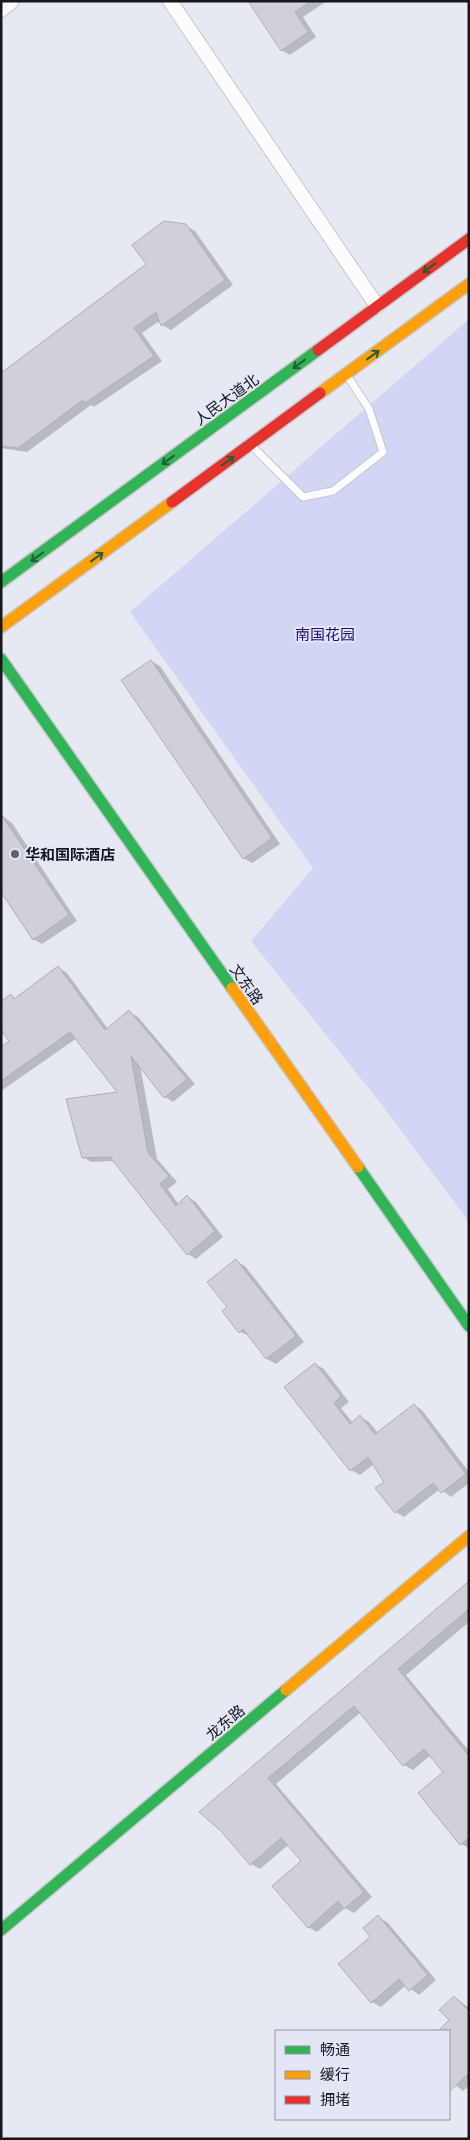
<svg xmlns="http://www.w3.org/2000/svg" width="470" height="2140" font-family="'Open Sans','Noto Sans SC',sans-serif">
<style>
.green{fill:#d0d6f4}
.shadow{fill:#0003}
.building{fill:#d0d1d8;stroke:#aeafb6}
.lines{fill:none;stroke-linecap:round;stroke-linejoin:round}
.lane-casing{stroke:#c5c7cd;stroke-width:9}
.street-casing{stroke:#c5c7cd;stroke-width:16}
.fast-casing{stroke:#c5c7cd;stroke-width:14}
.slow-casing{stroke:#c5c7cd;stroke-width:14}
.jam-casing{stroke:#c5c7cd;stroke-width:14}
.lane{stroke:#fbfcfd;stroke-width:7}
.street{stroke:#fbfcfd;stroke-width:14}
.fast{stroke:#30b455;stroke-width:11}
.slow{stroke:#ff9f0a;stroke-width:11}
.jam{stroke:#e5322d;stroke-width:11}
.oneway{stroke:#225e36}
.poi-dot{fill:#606168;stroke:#e3e6f6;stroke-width:2}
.labels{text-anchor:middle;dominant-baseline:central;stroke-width:4;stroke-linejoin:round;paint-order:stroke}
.street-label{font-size:15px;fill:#17181d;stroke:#e3e6f6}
.park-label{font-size:15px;fill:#1f0d74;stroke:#e3e6f6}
.poi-label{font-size:15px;font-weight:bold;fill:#17181d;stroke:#e3e6f6;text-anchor:start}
</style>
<rect width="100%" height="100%" fill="#e7e9f2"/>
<!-- green -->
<polygon class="green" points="469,319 469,1222 382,1105 251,941 313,868 130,612"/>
<!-- shadow -->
<g class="shadow">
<polygon points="249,1 327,1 303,17 316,37 290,55 281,50"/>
<polygon points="186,226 195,231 233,285 171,330 162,325 161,320 142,333 162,361 94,407 91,405 27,452 1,448 1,374 148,265"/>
<polygon points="151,661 160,666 280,844 252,863 243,858"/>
<polygon points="1,815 12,823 77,921 42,944 33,939"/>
<polygon points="59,968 67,973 108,1029 129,1012 138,1017 195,1084 173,1102 165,1097 140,1065 157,1159 177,1182 168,1189 179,1205 188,1197 196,1202 223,1237 196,1259 188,1254 115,1161 91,1162 83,1157 120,1093 77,1038 1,1091 1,1048 11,1042 11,996 16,999"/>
<polygon points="236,1261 245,1266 304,1342 276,1364 267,1359 250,1336 240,1332"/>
<polygon points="315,1364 324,1369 349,1402 341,1408 353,1423 361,1417 369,1422 378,1433 414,1405 422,1410 469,1472 469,1483 451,1497 440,1489 404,1517 396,1512 385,1482 374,1464 360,1475 351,1470"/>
<polygon points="469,1583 469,1622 406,1675 469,1751 469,1848 461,1844 445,1772 431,1755 413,1770 404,1765 361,1712 276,1784 372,1897 354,1913 345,1908 317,1932 308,1927 302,1861 288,1845 260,1869 251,1864 222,1830 200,1812"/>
<polygon points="378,1917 387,1922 436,1980 419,1995 406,1985 381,2007 372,2002"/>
<polygon points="455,1997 469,2008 469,2086 463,2091 449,2080 449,2031 440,2031 451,2020"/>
</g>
<!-- building -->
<g class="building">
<polygon points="248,1 311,1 295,12 308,32 281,51"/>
<polygon points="164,221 186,224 225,280 161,326 156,312 134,328 154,356 85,403 83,400 18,448 1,446 1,373 146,264 132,245"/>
<polygon points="151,660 272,838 243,859 121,680"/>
<polygon points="1,814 69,915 33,940 1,892"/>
<polygon points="58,966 105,1030 129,1010 187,1079 164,1098 131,1056 148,1153 169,1176 160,1184 176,1206 187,1195 215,1231 187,1255 110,1157 82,1158 66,1099 117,1092 70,1032 1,1081 1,1047 9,1041 1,1030 1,1001 11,994 14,999"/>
<polygon points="236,1259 296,1336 266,1359 243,1329 239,1333 222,1311 227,1307 207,1282"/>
<polygon points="315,1363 341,1396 334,1403 350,1424 360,1415 375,1434 414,1404 466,1474 441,1493 433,1483 395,1513 375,1488 384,1482 368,1457 350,1471 284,1387"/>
<polygon points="469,1581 469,1609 398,1669 469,1756 469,1838 460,1845 418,1793 443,1772 424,1749 403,1766 354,1706 268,1778 364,1892 344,1909 338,1901 308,1928 272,1886 301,1861 281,1838 250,1865 221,1831 199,1812"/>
<polygon points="378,1915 428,1975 409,1991 399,1979 371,2003 338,1964 370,1937 363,1928"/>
<polygon points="454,1996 469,2011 469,2073 449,2092 449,2031 438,2031 449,2020 439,2010"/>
</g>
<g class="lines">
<defs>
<polyline id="lane" points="252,446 303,497 333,491 383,452 369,409 348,377"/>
<g id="street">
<polyline points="170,1 377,306"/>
<polyline points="1,10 12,1"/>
</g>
<g id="fast">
<polyline points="1,582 318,350"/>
<polyline points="1,659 232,988"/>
<polyline points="358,1167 469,1326"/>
<polyline points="1,1930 286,1690"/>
</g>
<g id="slow">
<polyline points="320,393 469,284"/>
<polyline points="1,627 172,502"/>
<polyline points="232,988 358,1167"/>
<polyline points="286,1690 469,1536"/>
</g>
<g id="jam">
<polyline points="318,350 469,239"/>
<polyline points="172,502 320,393"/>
</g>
</defs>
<!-- lane casing -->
<use href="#lane" class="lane-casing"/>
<!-- street casing -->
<use href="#street" class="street-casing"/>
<!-- fast casing -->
<use href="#fast" class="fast-casing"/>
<!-- slow casing -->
<use href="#slow" class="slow-casing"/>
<!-- jam casing -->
<use href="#jam" class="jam-casing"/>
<!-- lane -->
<use href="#lane" class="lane"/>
<!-- street -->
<use href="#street" class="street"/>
<!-- fast -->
<use href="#fast" class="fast"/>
<!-- slow -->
<use href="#slow" class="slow"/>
<!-- jam -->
<use href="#jam" class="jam"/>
</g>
<!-- one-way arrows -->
<defs><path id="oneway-shaft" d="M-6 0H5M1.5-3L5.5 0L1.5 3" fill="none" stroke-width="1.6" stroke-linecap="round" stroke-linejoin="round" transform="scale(1.25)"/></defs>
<g class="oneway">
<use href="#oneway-shaft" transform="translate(429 268) rotate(144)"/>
<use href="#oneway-shaft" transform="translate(373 355) rotate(-36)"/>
<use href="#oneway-shaft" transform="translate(299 364) rotate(144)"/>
<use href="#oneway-shaft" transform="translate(168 460) rotate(144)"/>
<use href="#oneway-shaft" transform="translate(228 461) rotate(-36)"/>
<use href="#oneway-shaft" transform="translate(37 557) rotate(144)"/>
<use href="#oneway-shaft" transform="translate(97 557) rotate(-36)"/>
</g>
<!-- markers -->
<circle class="poi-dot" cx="15" cy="854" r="5"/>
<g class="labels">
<!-- street labels -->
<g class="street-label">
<text transform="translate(226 399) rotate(-36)">人民大道北</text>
<text transform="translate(247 984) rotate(55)">文东路</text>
<text transform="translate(225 1722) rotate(-40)">龙东路</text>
</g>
<!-- park labels -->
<g class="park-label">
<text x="325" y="634">南国花园</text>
</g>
<!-- poi labels -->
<g class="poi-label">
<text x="25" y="854">华和国际酒店</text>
</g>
</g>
<!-- border -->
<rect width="470" height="2140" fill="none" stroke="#17181d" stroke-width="5"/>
<!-- legend -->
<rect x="275" y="2030" width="175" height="90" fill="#e3e6f6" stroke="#91949f"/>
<rect x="285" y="2046" width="25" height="8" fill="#30b455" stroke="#91949f"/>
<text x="320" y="2055" font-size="15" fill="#17181d">畅通</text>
<rect x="285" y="2071" width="25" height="8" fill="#ff9f0a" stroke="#91949f"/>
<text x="320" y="2080" font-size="15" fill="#17181d">缓行</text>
<rect x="285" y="2096" width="25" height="8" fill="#e5322d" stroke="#91949f"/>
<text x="320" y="2105" font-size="15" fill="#17181d">拥堵</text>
</svg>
